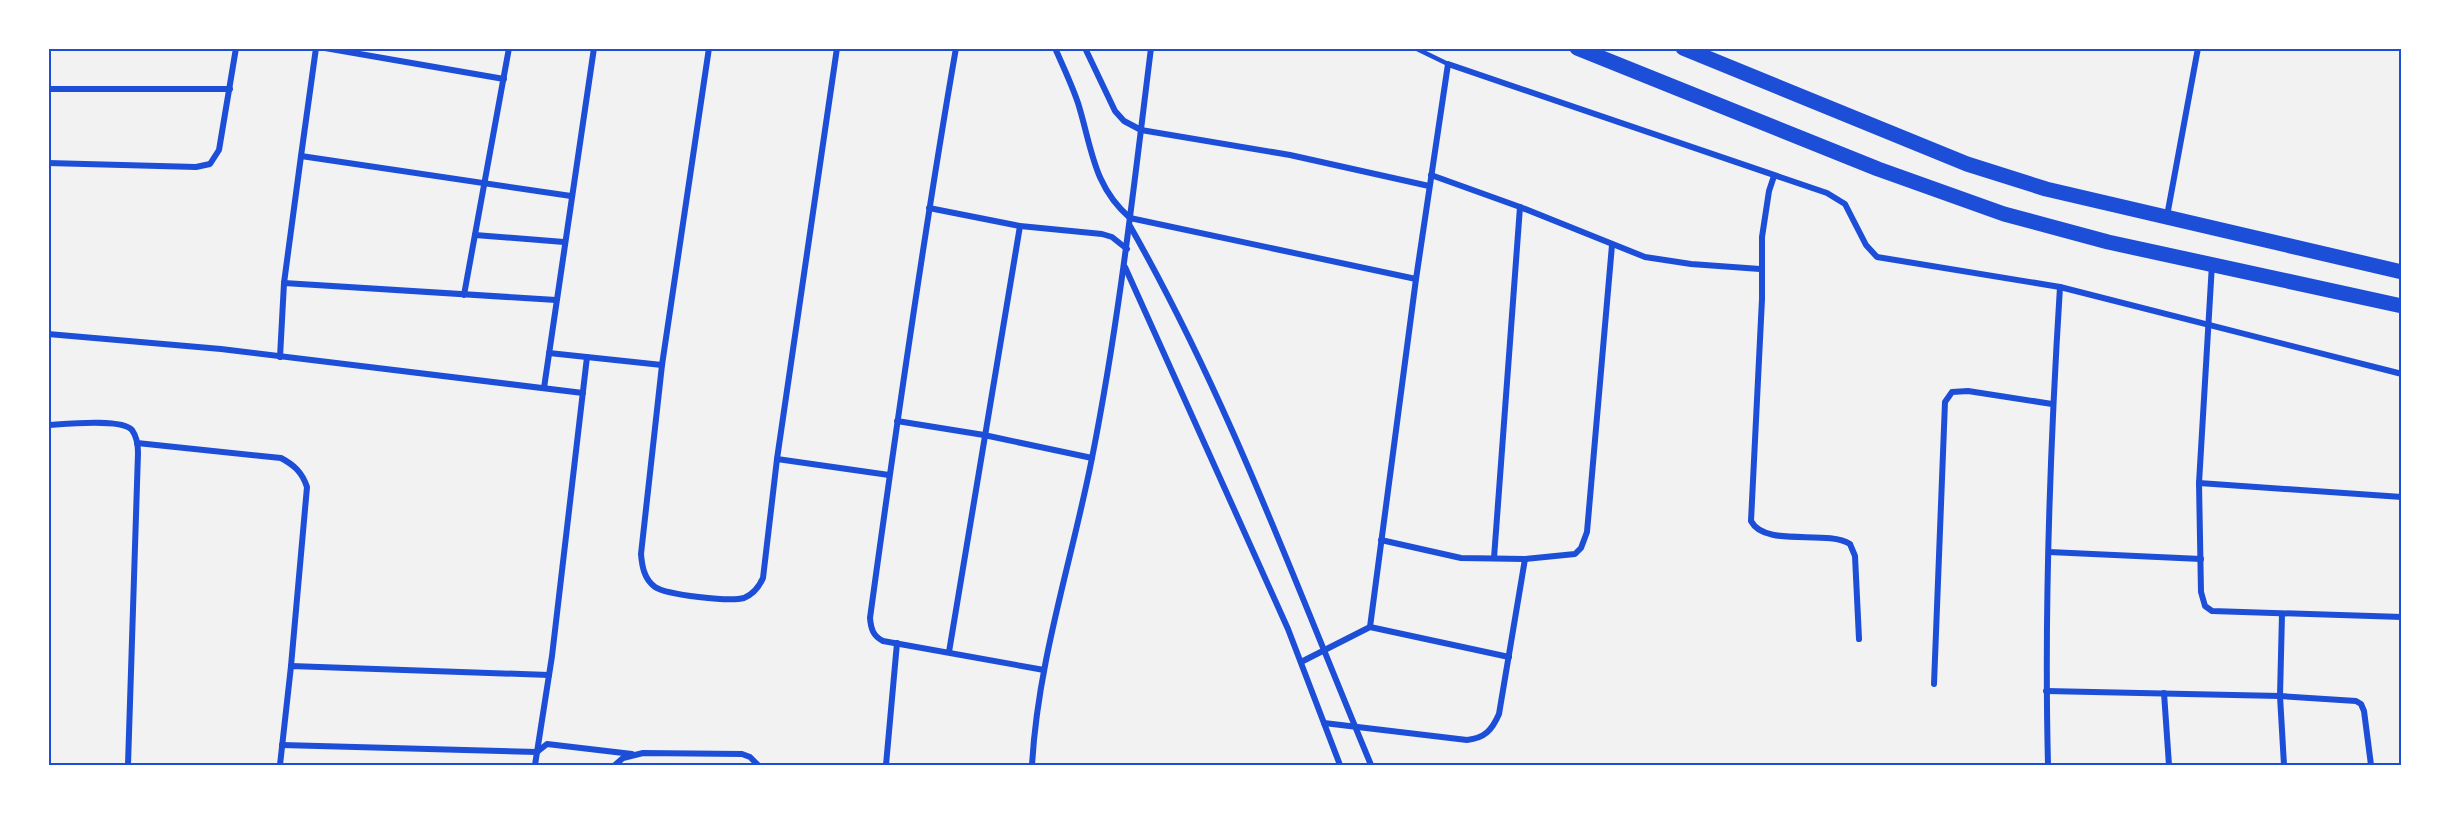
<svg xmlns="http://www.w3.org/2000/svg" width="2450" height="813" font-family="Cabin,sans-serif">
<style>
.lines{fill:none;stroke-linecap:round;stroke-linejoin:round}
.service{stroke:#1d4ed8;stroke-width:4.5}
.minor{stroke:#1d4ed8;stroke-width:6}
.primary{stroke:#1d4ed8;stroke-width:15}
.neatline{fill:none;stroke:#1d4ed8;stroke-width:2}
</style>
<rect width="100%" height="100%" fill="#f2f2f2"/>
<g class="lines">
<!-- service -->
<polyline class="service" points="1415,48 1448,64"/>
<!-- minor -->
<g class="minor">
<polyline points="316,48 301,156 571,196"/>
<polyline points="325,48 504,79"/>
<path d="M709,48L662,365L641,554C642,566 644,579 655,587C667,595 730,602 744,598C754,594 759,587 763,578L777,459L837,48"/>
<path d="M956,48C923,238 896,428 870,618C871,629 873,636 883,641L1044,670"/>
<path d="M1055,48C1063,66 1072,85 1078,103C1092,148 1093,186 1130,218L1416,279"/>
<polyline points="1085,48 1115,111 1124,121 1141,130 1290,155 1429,186"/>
<polyline points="48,89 230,89"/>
<polyline points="48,163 196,167 210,164 219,150 236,48"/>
<polyline points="1431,175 1520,207 1645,257 1691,264 1760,269"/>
<path d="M1774,176L1769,191L1762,237V299L1751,521C1765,548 1826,529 1850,544L1855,556L1859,639"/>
<polyline points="929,208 1020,226 1102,234 1112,237 1127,249"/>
<polyline points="2167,216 2198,48"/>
<path d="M1130,226C1228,398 1295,583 1371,765"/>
<polyline points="475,235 564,242"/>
<polyline points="2212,264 2199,483 2201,592 2205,606 2212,611 2402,617"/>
<polyline points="1125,267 1288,629 1340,765"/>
<polyline points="284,283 301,156"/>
<polyline points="464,295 509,48"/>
<polyline points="48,334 221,349 583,393"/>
<polyline points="549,353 662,365"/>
<polyline points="280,357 284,283 556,300"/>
<polyline points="544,388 594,48"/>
<polyline points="897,421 984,435 1092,458"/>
<path d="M48,425C65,424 122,418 132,430C137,437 138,445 138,453L128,765"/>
<path d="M137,443L281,458C294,465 302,472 307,487L291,666"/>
<polyline points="777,459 889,475"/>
<polyline points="2199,483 2402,497"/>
<polyline points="1381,540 1461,558 1525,559 1575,554 1581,548 1587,532 1612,245"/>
<polyline points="2049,552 2201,559"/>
<polyline points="1494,558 1520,207"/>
<polyline points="2282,614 2280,696 2284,765"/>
<polyline points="1370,627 1509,657"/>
<polyline points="949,652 1020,226"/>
<polyline points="1301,662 1370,627 1416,279 1448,64 1827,193 1845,204 1866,245 1877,257 2060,287 2402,374"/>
<polyline points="1934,684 1945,402 1952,392 1968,391 2052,404"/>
<polyline points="2046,691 2280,696 2356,701 2361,704 2364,711 2371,765"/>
<polyline points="2164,693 2169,765"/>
<path d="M1324,723L1467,740C1485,738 1492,730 1499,714L1525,559"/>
<polyline points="282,745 537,752 547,744 632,754"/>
<polyline points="280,765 291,666 549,675"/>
<polyline points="535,765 552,656 587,357"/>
<polyline points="615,765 623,758 643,753 742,754 750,757 758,765"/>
<polyline points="886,765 897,643"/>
<path d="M1032,765C1038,660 1072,560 1092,458C1119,322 1134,185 1151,48"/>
<path d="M2048,765C2044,606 2050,446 2060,287"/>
</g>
<!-- primary -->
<g class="primary">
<polyline points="1577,48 1878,169 2004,214 2108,242 2402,306"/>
<polyline points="1683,48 1967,164 2046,189 2402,272"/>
</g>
</g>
<!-- border -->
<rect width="2450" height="813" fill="none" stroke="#ffffff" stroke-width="99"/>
<rect x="50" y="50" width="2350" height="714" class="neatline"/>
</svg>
